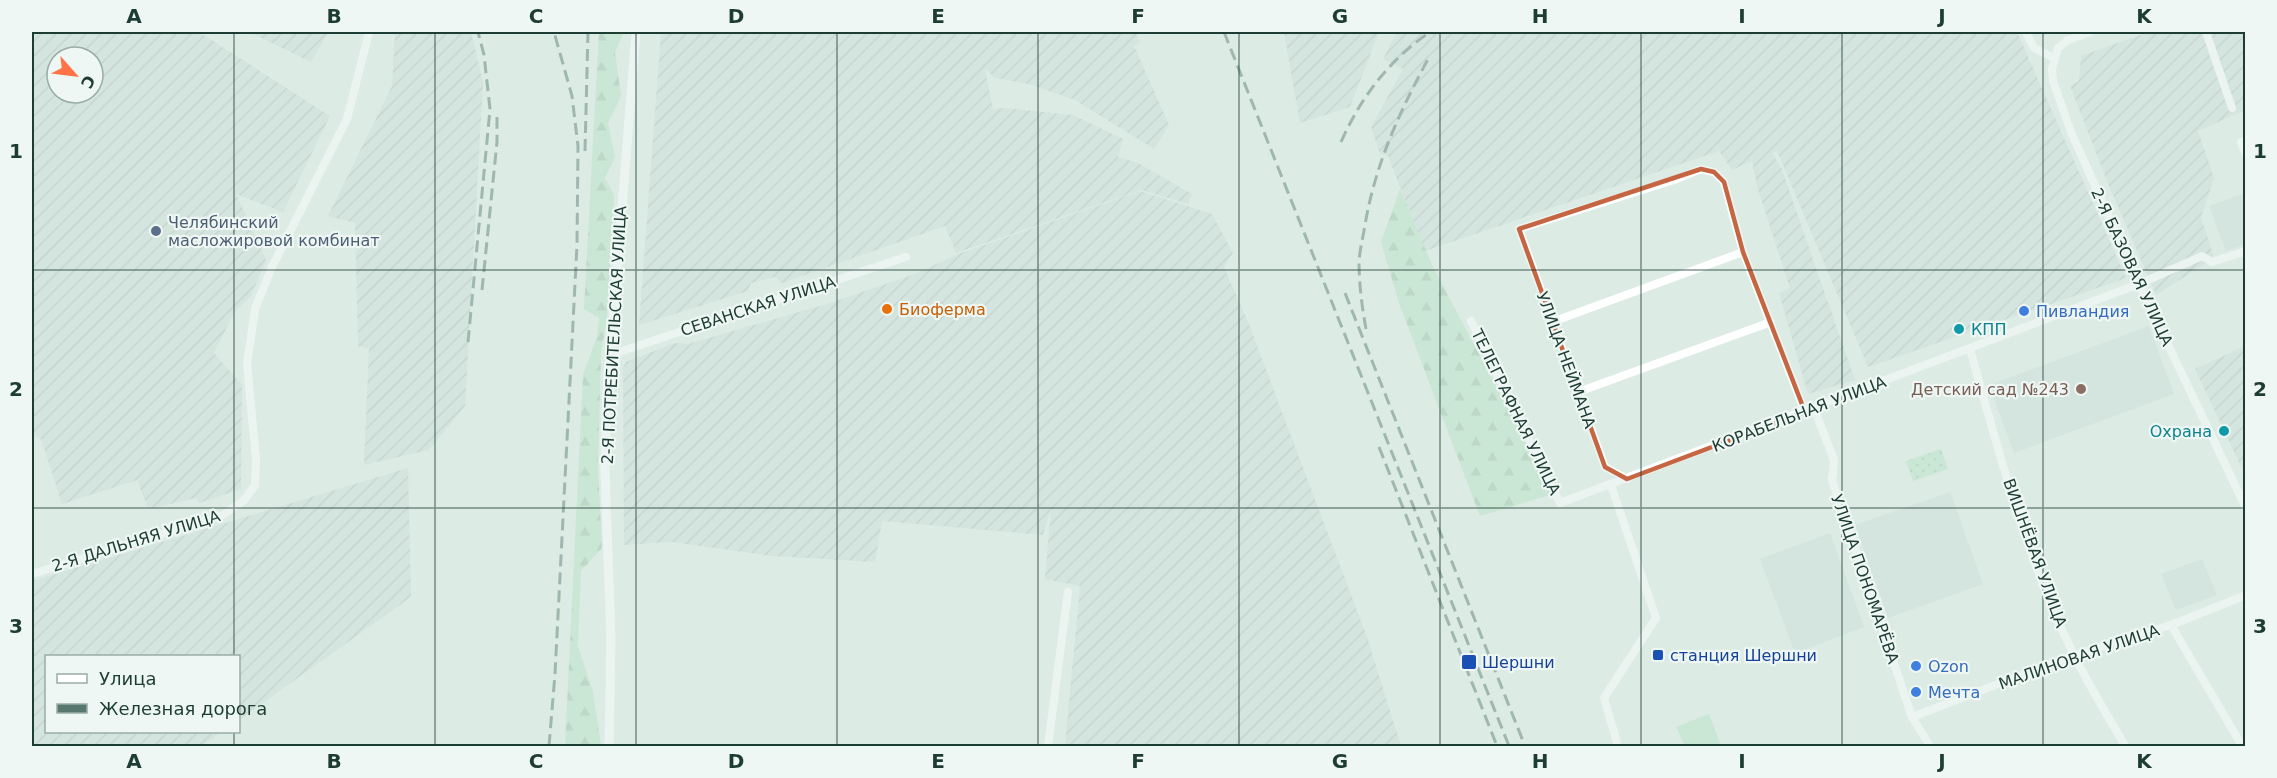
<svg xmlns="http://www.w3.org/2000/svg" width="2277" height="778" font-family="'DejaVu Sans',sans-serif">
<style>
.built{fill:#cbdbd4}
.industrial{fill:url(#industrial-furrows);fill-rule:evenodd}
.grass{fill:url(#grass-dots)}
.forest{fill:url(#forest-firs)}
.pitch{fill:#b3dfbf}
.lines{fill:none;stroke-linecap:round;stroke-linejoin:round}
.minor{stroke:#fff;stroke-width:8}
.tertiary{stroke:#fff;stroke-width:9}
.rail{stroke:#57786f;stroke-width:3;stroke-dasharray:12 6;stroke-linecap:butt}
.marked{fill:none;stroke:#c66542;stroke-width:4.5;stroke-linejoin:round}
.grid{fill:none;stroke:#1d3c34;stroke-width:1.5;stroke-opacity:0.55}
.service-dot{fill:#5c6f8a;stroke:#eef7f3;stroke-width:2}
.food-dot{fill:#e8710a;stroke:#eef7f3;stroke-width:2}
.shop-dot{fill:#3f7fe0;stroke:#eef7f3;stroke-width:2}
.culture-dot{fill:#0f9aa8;stroke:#eef7f3;stroke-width:2}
.education-dot{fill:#8d6e63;stroke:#eef7f3;stroke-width:2}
.transit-dot{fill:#1a4fb4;stroke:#eef7f3;stroke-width:2}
.labels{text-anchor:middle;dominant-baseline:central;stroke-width:4.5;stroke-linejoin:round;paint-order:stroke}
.service-label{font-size:16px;fill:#4e5e75;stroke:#eef7f3;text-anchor:start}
.street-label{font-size:16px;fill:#1d3c34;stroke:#eef7f3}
.food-label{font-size:16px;fill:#c56008;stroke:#eef7f3;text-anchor:start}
.shop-label{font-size:16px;fill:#366cbe;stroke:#eef7f3;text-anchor:start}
.culture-label{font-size:16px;fill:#0d838f;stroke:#eef7f3;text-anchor:start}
.education-label{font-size:16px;fill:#785e54;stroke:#eef7f3;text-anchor:end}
.transit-label{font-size:16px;fill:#164399;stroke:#eef7f3;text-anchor:start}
.neatline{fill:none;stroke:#1d3c34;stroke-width:2}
.grid-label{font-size:20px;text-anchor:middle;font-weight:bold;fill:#1d3c34}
</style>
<defs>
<pattern id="industrial-furrows" width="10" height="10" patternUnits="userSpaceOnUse" patternTransform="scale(1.5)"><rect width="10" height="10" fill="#cbdbd4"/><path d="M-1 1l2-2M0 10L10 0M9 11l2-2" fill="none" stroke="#aebdb7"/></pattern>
<pattern id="grass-dots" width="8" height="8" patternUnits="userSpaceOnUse" patternTransform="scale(1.5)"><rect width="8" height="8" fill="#b3dfbf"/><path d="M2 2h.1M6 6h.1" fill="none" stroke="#9ac0a5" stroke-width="1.8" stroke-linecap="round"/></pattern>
<pattern id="forest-firs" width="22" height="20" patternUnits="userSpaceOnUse" patternTransform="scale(1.5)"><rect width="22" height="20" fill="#b3dfbf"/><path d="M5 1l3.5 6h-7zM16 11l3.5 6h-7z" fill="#9ac0a5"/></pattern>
</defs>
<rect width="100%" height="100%" fill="#ddebe5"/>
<!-- built -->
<g class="built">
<polygon points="2245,193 2245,244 2226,251 2209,206"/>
<polygon points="2149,326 2174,394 2014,453 1989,385"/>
<polygon points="1950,492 1983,584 1888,618 1855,525"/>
<polygon points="1830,533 1864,627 1795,653 1760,559"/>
<polygon points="2202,559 2217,595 2176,610 2161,574"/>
</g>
<!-- industrial -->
<g class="industrial">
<path d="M32,32H199L330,116L283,212L236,194L266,260L251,296L235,311L214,353L242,385L241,489L199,503L196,498L148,509L137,480L62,504L41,439L32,434ZM57,57H93V93H57Z"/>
<polygon points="249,32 328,32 311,62"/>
<polygon points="395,32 471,32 483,82 465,406 429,450 364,465 369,348 358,346 355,223 328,216 392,86"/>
<polygon points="661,32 1136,32 1140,42 1134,46 1169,125 1154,149 1075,100 1029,84 995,78 985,69 993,110 1003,108 1073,115 1123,139 1118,157 1138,163 1192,194 1188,204 1141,190 956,253 945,226 782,283 775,277 751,283 748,291 639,325"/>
<polygon points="1284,32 1379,32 1350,107 1300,123"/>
<polygon points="1397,32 2017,32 2126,278 1868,367 1777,151 1772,153 1781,167 1855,380 1808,394 1779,293 1790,288 1758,190 1752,161 1732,170 1719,151 1425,251 1388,156 1380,154 1371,127 1403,69 1383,59"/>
<polygon points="2148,32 2245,32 2245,110 2198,131 2214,178 2201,217 2214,258 2156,295 2107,181 2070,86 2079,81 2081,56"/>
<polygon points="1140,191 1212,214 1233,253 1224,267 1248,322 1367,637 1401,746 1065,746 1080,586 1045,579 1051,508 1043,535 882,521 875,562 773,556 671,542 624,545 623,368 626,362 675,343 688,344 830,303 912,275 961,253"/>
<polygon points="2245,346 2245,475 2195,369"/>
<polygon points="408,468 411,597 239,720 238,656 46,656 46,732 222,732 201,746 32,746 32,581"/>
</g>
<!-- grass -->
<polygon class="grass" points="1941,449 1948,469 1913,481 1906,461"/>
<!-- forest -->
<g class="forest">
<polygon points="599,32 624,32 615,52 621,96 608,123 615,157 605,178 614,195 607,318 601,353 598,468 602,548 581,571 578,647 593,692 601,746 565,746 583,375 597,337 599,318 584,309"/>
<polygon points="1400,189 1432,265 1553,494 1480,516 1399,303 1381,242"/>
</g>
<!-- pitch -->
<polygon class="pitch" points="1709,714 1721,746 1685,746 1676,727"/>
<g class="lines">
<!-- minor -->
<g class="minor">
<polyline points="2026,32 2034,48 2054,58"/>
<polyline points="2090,32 2068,40 2058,48 2052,69 2053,81 2071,132 2139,284 2246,508"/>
<polyline points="2206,32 2232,108"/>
<polyline points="2241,142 2246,154"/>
<polyline points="1471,321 1560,503 2139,284 2202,256 2212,262 2246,251"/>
<polyline points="1552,322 1743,252"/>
<path d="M1970,349C1999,452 2026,559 2074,655C2089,686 2108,716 2125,746"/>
<polyline points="610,355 906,257"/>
<polyline points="1578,392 1771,322"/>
<polyline points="1814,408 1834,460 1832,480 1912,717 1930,746"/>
<polyline points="1627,479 1605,467 1519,229 1674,180 1701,169 1714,172 1724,182 1743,252 1805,412"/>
<polyline points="1611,485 1656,618 1604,698 1618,746"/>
<polyline points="32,574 223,515 243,501 255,486 256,459 247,364 255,309 272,267 347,119 369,32"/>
<polyline points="2171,625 2242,746"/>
<polyline points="1912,717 2074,655 2171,625 2246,595"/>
<polyline points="1048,746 1068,592"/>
</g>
<!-- tertiary -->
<polyline class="tertiary" points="609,746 611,638 605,472 607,395 636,32"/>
<!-- rail -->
<g class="rail">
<polyline points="1224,32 1509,746"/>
<path d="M1341,142C1361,97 1389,60 1430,32"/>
<polyline points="585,151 588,32"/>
<polyline points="482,290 497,142 497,117"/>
<polyline points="1345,293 1525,746"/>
<path d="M1366,329C1362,307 1359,284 1359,261C1360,249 1363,237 1365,225C1375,165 1399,113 1428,59"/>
<polyline points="468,342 490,109 484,55 478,32"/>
<polyline points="1379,447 1497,746"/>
<polyline points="549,746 555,674 577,245 578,146 572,96 554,32"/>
</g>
</g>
<!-- marked area -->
<path d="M0 0H2277V778H0ZM1701,169L1714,172L1724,182L1743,252L1805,412L1627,479L1605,467L1519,229Z" fill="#ddebe5" fill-opacity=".55" fill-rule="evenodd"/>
<path class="marked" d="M1701,169L1714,172L1724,182L1743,252L1805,412L1627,479L1605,467L1519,229Z"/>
<!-- grid -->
<path class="grid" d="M234,32V656M435,32V746M636,32V746M837,32V746M1038,32V746M1239,32V746M1440,32V746M1641,32V746M1842,32V746M2043,32V746M32,270H2246M32,508H2246M234,732V746"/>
<!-- markers -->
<circle class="service-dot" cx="156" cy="231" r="6"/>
<circle class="food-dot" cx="887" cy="309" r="6"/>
<g class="shop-dot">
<circle cx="2024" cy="311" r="6"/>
<circle cx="1916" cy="666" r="6"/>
<circle cx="1916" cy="692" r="6"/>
</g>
<g class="culture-dot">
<circle cx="1959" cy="329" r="6"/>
<circle cx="2224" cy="431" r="6"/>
</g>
<circle class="education-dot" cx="2081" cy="389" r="6"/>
<g class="transit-dot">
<rect x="1652" y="649" width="12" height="12" rx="3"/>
<rect x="1461" y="654" width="16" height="16" rx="3"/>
</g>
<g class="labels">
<!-- service labels -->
<g class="service-label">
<text x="168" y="222">Челябинский<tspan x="168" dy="18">масложировой комбинат</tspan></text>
</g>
<!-- street labels -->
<g class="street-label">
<text transform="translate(2132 267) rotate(65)">2-Я БАЗОВАЯ УЛИЦА</text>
<text transform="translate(758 306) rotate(-18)">СЕВАНСКАЯ УЛИЦА</text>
<text transform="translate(614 335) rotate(-87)">2-Я ПОТРЕБИТЕЛЬСКАЯ УЛИЦА</text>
<text transform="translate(1566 360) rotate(70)">УЛИЦА НЕЙМАНА</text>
<text transform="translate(1516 412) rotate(64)">ТЕЛЕГРАФНАЯ УЛИЦА</text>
<text transform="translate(1799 414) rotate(-21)">КОРАБЕЛЬНАЯ УЛИЦА</text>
<text transform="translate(136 541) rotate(-17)">2-Я ДАЛЬНЯЯ УЛИЦА</text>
<text transform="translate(2035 553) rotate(70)">ВИШНЁВАЯ УЛИЦА</text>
<text transform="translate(1865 579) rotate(71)">УЛИЦА ПОНОМАРЁВА</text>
<text transform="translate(2079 657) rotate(-19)">МАЛИНОВАЯ УЛИЦА</text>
</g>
<!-- food labels -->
<g class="food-label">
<text x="899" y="309">Биоферма</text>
</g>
<!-- shop labels -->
<g class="shop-label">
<text x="2036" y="311">Пивландия</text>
<text x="1928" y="666">Ozon</text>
<text x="1928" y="692">Мечта</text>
</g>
<!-- culture labels -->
<g class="culture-label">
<text x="1971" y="329">КПП</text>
<text x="2212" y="431" text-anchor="end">Охрана</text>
</g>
<!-- education labels -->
<g class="education-label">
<text x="2069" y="389">Детский сад №243</text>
</g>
<!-- transit labels -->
<g class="transit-label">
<text x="1670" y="655">станция Шершни</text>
<text x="1482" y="662">Шершни</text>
</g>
</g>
<!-- border -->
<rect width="2277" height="778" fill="none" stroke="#eef7f3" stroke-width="66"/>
<!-- legend -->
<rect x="45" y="655" width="195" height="78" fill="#eef7f3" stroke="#9aaca7" stroke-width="1.5"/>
<rect x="57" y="674" width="30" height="9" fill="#ffffff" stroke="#9aaca7" stroke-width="1.5"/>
<text x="99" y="685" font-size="18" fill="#1d3c34">Улица</text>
<rect x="57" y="704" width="30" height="9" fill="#57786f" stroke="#9aaca7" stroke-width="1.5"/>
<text x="99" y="715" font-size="18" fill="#1d3c34">Железная дорога</text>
<!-- north arrow -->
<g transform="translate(75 75) rotate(118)"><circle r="28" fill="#eef7f3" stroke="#9aaca7" stroke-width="1.5"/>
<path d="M0-4.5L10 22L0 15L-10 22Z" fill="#ff7347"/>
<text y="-9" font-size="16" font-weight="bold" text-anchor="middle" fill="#1d3c34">С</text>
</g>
<rect x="33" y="33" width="2211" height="712" class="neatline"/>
<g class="grid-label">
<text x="134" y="23">A</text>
<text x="334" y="23">B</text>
<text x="536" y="23">C</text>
<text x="736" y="23">D</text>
<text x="938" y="23">E</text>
<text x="1138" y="23">F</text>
<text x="1340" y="23">G</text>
<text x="1540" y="23">H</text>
<text x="1742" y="23">I</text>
<text x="1942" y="23">J</text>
<text x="2144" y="23">K</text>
<text x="16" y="158">1</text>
<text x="2260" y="158">1</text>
<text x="16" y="396">2</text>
<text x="2260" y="396">2</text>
<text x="16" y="633">3</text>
<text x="2260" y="633">3</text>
<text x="134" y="768">A</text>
<text x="334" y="768">B</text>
<text x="536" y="768">C</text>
<text x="736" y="768">D</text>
<text x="938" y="768">E</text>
<text x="1138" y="768">F</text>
<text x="1340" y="768">G</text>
<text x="1540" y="768">H</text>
<text x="1742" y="768">I</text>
<text x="1942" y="768">J</text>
<text x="2144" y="768">K</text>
</g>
</svg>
